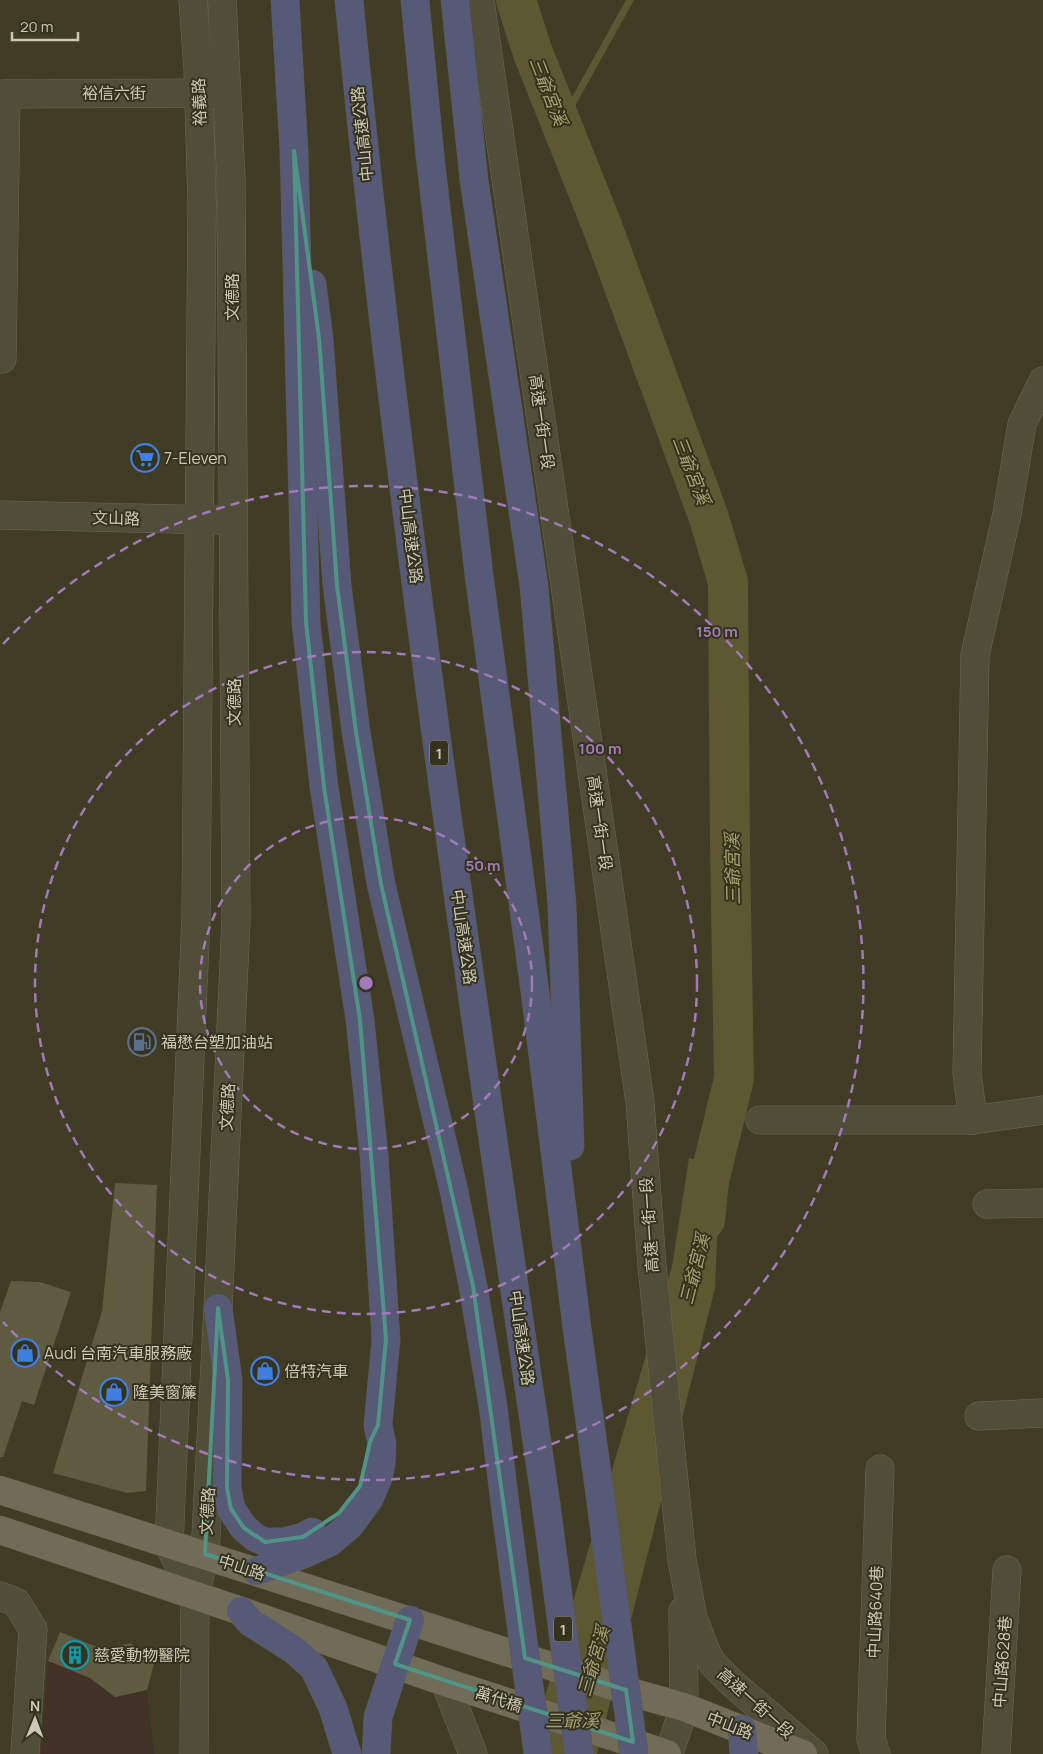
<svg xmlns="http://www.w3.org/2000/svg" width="1043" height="1754" font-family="Manrope,'Noto Sans TC',sans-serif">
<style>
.green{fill:#413127}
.water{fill:#5e5832}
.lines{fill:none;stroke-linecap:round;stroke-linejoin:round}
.stream{stroke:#5e5832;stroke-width:7}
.river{stroke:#5e5832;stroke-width:40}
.building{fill:#5f5b41}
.minor-casing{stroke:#6d6b57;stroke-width:29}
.major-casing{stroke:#5c5946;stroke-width:29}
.highway-casing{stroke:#5a5844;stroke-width:29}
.minor{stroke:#504d39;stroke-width:28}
.major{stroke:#706c57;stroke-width:28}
.highway{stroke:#565a76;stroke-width:28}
.highway-bridge-casing{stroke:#5a5844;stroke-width:29;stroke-linecap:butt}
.highway-bridge{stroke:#565a76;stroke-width:28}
.marked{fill:none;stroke:#509387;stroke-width:4;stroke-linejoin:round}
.ring{fill:none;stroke:#a27aba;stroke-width:2.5;stroke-dasharray:9 6}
.labels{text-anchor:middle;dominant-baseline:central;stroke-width:4;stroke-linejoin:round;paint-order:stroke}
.shield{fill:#35321e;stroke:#9d9b88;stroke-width:1}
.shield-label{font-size:15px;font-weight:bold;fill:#cac8b6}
.street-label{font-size:16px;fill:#cac8b6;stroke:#35321e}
.poi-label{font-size:16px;fill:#cac8b6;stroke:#35321e;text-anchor:start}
.water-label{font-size:18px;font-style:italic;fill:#a9a06f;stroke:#35321e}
.centre{fill:#a27aba;stroke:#35321e;stroke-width:2.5}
.ring-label{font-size:15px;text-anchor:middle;font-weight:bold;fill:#a27aba;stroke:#35321e;stroke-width:4;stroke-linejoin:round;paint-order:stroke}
</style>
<rect width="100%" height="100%" fill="#403c25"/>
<!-- green -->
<polygon class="green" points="48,1661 90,1678 115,1697 147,1690 154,1754 41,1754"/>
<!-- water -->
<polygon class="water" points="689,1158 720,1167 715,1288 597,1754 528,1754 672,1267"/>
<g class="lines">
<!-- stream -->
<polyline class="stream" points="561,124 630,0"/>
<!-- river -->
<polyline class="river" points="516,0 533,53 602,226 709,518 728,582 730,849 734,1079 709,1181 705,1220"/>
</g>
<!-- building -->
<g class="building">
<polygon points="115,1183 157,1185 146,1491 127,1493 53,1473 102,1311"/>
<polygon points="11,1281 40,1282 71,1292 34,1405 22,1401 3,1457 0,1457 0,1312"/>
<polygon points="60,1632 102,1649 131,1643 154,1664 147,1690 115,1697 90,1678 48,1661"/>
</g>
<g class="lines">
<defs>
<g id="minor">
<polyline points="193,0 198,68 202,204 196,917 169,1545 195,1595"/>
<polyline points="480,0 640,1102 652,1266 682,1560 693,1618 706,1652 713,1664 732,1683 814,1754"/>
<polyline points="0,94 216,93"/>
<polyline points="2,359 6,94"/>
<polyline points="0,515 219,520"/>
<polyline points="760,1120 973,1120 1043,1110"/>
<polyline points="973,1120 967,1073 975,655 1007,514 1022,424 1043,381"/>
<polyline points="987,1204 1043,1203"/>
<polyline points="979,1416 1043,1413"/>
<polyline points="0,1596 16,1602 33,1629 25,1754"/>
<polyline points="445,1682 473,1754"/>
<polyline points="194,1754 195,1595 205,1554 218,1308 236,920 231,178 222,0"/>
<polyline points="669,1754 684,1707 683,1611"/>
<polyline points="876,1754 871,1739 880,1469"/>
<polyline points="996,1754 1007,1570"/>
</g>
<g id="major">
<polyline points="0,1490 641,1695 684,1707 803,1754"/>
<polyline points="0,1530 241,1611 445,1682 667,1754"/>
</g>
<g id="highway">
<path d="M349,0C398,503 473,1004 546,1504"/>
<polyline points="415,0 430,156 479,575 535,992 577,1328 600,1495"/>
<polyline points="455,0 474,180 534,586 562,905 570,1146"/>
<polyline points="312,284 319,338 337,585 356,732 381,884 454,1191 473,1286 493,1406 506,1512"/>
<polyline points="218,1308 228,1380 227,1488 231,1509 244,1528 256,1538 265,1542 283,1542 303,1537 312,1532"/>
<polyline points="257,1571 304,1554 330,1542 350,1525 369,1499 378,1478 381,1464 382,1444 378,1425 386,1339 374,1155 360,1020 324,787 306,622 294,151 285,0"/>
<polyline points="241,1611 250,1622 294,1650 314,1668 333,1708 347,1754"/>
<polyline points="742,1729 744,1754"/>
<polyline points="376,1754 378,1717 410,1620"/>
</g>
</defs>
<!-- minor casing -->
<use href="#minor" class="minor-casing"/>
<!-- major casing -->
<use href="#major" class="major-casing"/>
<!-- highway casing -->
<use href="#highway" class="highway-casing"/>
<!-- minor -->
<use href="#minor" class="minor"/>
<!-- major -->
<use href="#major" class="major"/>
<!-- highway -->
<use href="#highway" class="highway"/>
<defs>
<g id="highway-bridge">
<polyline points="600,1495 634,1754"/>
<polyline points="546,1504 579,1754"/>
<polyline points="506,1512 538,1754"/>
</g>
</defs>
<!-- highway-bridge casing -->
<use href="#highway-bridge" class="highway-bridge-casing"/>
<!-- highway-bridge -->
<use href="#highway-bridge" class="highway-bridge"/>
</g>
<!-- marked area -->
<path class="marked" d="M294,151L319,338L337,585L356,732L381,884L473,1286L525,1658L626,1690L633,1742L395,1664L410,1620L205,1554L218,1308L228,1380L227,1488L231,1509L244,1528L265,1542L303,1537L339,1513L360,1486L370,1442L378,1425L386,1339L360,1020L324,787L306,622Z"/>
<!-- distance rings -->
<g class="ring">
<circle cx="366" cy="983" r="166"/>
<circle cx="366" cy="983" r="331"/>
<path d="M3 644A497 497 0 1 1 3 1322"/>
</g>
<!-- icons -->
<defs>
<symbol id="supermarket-ring" viewBox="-11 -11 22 22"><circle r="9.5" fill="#35321e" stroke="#3f7fe0" stroke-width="1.5"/><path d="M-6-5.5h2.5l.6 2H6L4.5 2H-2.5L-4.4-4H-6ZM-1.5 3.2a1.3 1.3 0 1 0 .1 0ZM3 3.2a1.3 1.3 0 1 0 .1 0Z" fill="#3f7fe0"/></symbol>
<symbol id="fuel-ring" viewBox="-11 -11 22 22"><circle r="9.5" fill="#35321e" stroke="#5c6f8a" stroke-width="1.5"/><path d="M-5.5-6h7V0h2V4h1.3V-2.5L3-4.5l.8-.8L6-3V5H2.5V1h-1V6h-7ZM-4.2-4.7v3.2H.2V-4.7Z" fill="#5c6f8a"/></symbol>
<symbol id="shop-ring" viewBox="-11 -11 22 22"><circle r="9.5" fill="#35321e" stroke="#3f7fe0" stroke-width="1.5"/><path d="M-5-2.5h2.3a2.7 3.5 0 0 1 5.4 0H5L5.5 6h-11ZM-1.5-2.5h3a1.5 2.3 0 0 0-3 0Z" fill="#3f7fe0"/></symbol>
<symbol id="building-ring" viewBox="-11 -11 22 22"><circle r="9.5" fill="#35321e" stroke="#0f9aa8" stroke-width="1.5"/><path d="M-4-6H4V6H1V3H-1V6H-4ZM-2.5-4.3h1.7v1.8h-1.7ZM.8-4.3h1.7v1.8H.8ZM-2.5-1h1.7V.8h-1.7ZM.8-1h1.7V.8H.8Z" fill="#0f9aa8"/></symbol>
</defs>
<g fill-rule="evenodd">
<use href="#supermarket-ring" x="129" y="442" width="32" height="32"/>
<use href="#fuel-ring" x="126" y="1026" width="32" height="32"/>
<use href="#shop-ring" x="9" y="1337" width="32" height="32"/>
<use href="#shop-ring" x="249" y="1355" width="32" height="32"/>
<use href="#shop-ring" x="98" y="1376" width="32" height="32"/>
<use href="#building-ring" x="59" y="1639" width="32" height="32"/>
</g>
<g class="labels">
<!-- shield labels -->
<g class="shield">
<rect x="430" y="740.5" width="18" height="25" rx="4"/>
<rect x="554" y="1616.5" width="18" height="25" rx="4"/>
</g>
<g class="shield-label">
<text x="439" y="753">1</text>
<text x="563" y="1629">1</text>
</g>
<!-- street labels -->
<g class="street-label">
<text x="114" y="93">裕信六街</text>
<text transform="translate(199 102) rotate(-92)">裕義路</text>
<text transform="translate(362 134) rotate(-96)">中山高速公路</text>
<text transform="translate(232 297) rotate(-90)">文德路</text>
<text transform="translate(542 422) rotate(82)">高速一街一段</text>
<text transform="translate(116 518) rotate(1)">文山路</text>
<text transform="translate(411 536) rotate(83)">中山高速公路</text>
<text transform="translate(234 702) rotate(-90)">文德路</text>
<text transform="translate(600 823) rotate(82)">高速一街一段</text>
<text transform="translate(464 937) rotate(82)">中山高速公路</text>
<text transform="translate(227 1107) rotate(-87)">文德路</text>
<text transform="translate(649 1225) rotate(-94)">高速一街一段</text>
<text transform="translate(522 1338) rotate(82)">中山高速公路</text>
<text transform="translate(207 1511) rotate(-87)">文德路</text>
<text transform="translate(242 1567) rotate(18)">中山路</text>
<text transform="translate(875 1612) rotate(-88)">中山路640巷</text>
<text transform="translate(1002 1662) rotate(-86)">中山路628巷</text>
<text transform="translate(499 1699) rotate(18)">萬代橋</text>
<text transform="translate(756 1703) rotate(42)">高速一街一段</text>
<text transform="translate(730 1725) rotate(21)">中山路</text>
</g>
<!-- poi labels -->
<g class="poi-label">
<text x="164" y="458">7-Eleven</text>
<text x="161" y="1042">福懋台塑加油站</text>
<text x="44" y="1353">Audi 台南汽車服務廠</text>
<text x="284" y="1371">倍特汽車</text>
<text x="133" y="1392">隆美窗簾</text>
<text x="94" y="1655">慈愛動物醫院</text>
</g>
<!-- water labels -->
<g class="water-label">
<text transform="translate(549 91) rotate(69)">三爺宮溪</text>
<text transform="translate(692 470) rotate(69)">三爺宮溪</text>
<text transform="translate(732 869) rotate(-91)">三爺宮溪</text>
<text transform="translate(694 1269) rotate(-76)">三爺宮溪</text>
<text transform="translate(593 1661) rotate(-74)">三爺宮溪</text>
<text x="572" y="1720">三爺溪</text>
</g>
</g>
<circle cx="366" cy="983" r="8" class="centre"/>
<g class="ring-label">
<text x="717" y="637">150 m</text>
<text x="600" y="754">100 m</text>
<text x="483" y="871">50 m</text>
</g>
<!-- north arrow -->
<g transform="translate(35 1719) rotate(1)" stroke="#35321e" stroke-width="4" paint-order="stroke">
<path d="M0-4L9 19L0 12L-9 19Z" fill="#cac8b6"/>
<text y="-8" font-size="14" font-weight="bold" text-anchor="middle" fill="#cac8b6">N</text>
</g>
<!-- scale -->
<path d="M12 32v8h66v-8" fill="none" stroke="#cac8b6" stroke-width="2.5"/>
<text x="20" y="32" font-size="15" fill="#cac8b6" stroke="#35321e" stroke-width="4" paint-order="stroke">20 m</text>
</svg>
